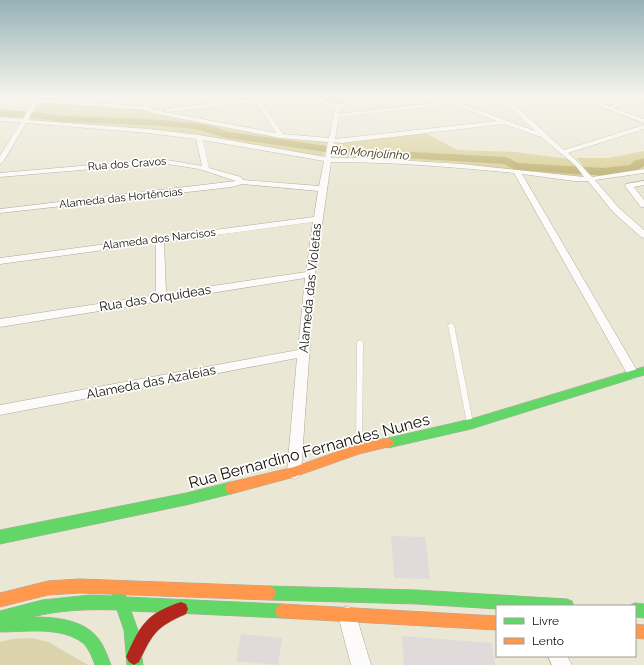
<svg xmlns="http://www.w3.org/2000/svg" width="644" height="665" font-family="Raleway,sans-serif">
<style>
.green{fill:#dad3ac}
.forest{fill:#d9cf96}
.lines{fill:none;stroke-linecap:round;stroke-linejoin:round}
.river{fill:#bdb06d;fill-rule:evenodd}
.building{fill:#e0dbda}
.lane-casing{stroke:#aba99a;stroke-width:0.5}
.street-casing{stroke:#aba99a;stroke-width:1}
.fast-casing{stroke:#aba99a;stroke-width:1}
.slow-casing{stroke:#aba99a;stroke-width:1}
.jam-casing{stroke:#aba99a;stroke-width:1}
.lane{fill:#fcfbf9;fill-rule:evenodd}
.street{fill:#fcfbf9;fill-rule:evenodd}
.fast{fill:#63d668;fill-rule:evenodd}
.slow{fill:#ff974d;fill-rule:evenodd}
.jam{fill:#b3261e;fill-rule:evenodd}
.labels{text-anchor:middle;dominant-baseline:central;stroke-width:3.5;stroke-linejoin:round;paint-order:stroke}
.far-street-label{font-size:11px;fill:#110e04;stroke:#fff}
.far-water-label{font-size:12px;font-style:italic;fill:#3a330c;stroke:#fff}
.street-label{font-size:13px;fill:#110e04;stroke:#fff}
.near-street-label{font-size:16px;fill:#110e04;stroke:#fff}
</style>
<rect width="100%" height="100%" fill="#eae7d4"/>
<!-- green -->
<g class="green">
<path d="M336,95L346,96L351,99V101C342,105 332,106 324,100V99Z"/>
<polygon points="32,638 48,642 88,665 0,665 0,642 12,639"/>
</g>
<!-- forest -->
<g class="forest">
<polygon points="43,103 137,107 151,113 262,134 327,141 324,155 321,156 224,141 29,120 36,106"/>
<polygon points="0,109 28,111 25,118 22,119 0,118"/>
<polygon points="424,132 457,150 515,152 569,159 585,177 565,176 540,172 511,170 458,163 337,156 337,143 340,142"/>
<polygon points="644,151 644,169 609,174 590,174 576,158 609,158"/>
</g>
<g class="lines">
<!-- river -->
<polygon class="river" points="0,110 36,112 62,116 150,119 195,123 211,126 229,132 340,148 506,157 518,163 603,168 630,165 634,161 644,158 644,166 634,172 603,176 516,170 504,164 340,154 227,138 195,129 150,125 62,122 36,118 0,116"/>
</g>
<!-- building -->
<g class="building">
<polygon points="391,536 425,537 430,579 394,578"/>
<polygon points="241,634 282,638 278,665 236,661"/>
<polygon points="402,636 492,643 495,665 404,665"/>
</g>
<g class="lines">
<defs>
<g id="lane">
<polygon points="451,323 454,325 473,423 472,425 470,426 468,425 467,423 448,325"/>
<polygon points="360,340 363,342 362,446 361,448 359,449 357,448 356,446 357,342"/>
</g>
<g id="street">
<path d="M15,95L33,98L35,95H39L38,99L45,100L143,106L141,95H147L149,107L154,110L276,133L256,102L167,112L164,110L167,108L254,99L253,95H257L259,98L288,95H306L261,101L283,134L329,138L335,107C329,105 322,105 318,100C322,95 327,95 333,95L325,99V101L338,104L351,100L342,95L355,97L357,100L355,103L341,107L339,114L445,102L429,95H437L535,131L498,95H504L564,150L644,125V129L568,153L579,163L592,177L644,169V173L595,180L619,208L644,230V238L641,237L613,212L588,181H574L522,174L639,374L637,377L633,379L629,377L514,173C453,167 392,162 331,162L315,274L301,472L299,477L294,479L289,477L287,472L297,358L0,415V405L298,350L305,278L0,327V319L156,295V243L0,264V258L314,217L318,191L242,184L232,187L0,213V209L236,181L199,169L161,163L0,177V173L161,159L202,166L196,139L148,133L26,123L3,162L0,164V156L21,122L0,121V117L23,119L32,101L13,98L12,97ZM37,102L145,110L152,113L281,138L328,142L325,157L199,135L148,129L28,120ZM451,104L497,121L335,139L339,117ZM504,124L541,137L575,165L584,177L461,164L364,158H331L334,142L341,143ZM203,140L324,161L319,186L243,180L241,177L209,168ZM313,222L306,272L166,293L164,242Z"/>
<polygon points="570,95 578,95 609,106 644,97 644,101 614,108 644,119 644,123"/>
<polygon points="644,181 644,185 634,187 644,200 644,207 641,207 625,186 626,184"/>
<polygon points="347,606 353,609 356,615 371,665 351,665 338,615 341,609"/>
<polygon points="548,656 567,656 572,665 552,665"/>
</g>
<g id="fast">
<polygon points="644,367 644,375 471,429 388,448 384,446 382,443 384,440 388,438 471,419"/>
<polygon points="231,482 235,484 237,488 235,492 231,494 186,505 0,544 0,530 186,493"/>
<polygon points="269,586 417,590 567,599 572,601 574,606 497,606 497,609 417,604 269,600 264,598 262,593 264,588"/>
<path d="M119,590L124,592L126,597L282,604L287,606L289,611L287,616L282,618L131,611L138,630L143,665H127L124,630L117,610C89,609 60,610 32,617C54,617 82,619 97,637C104,645 107,655 111,665H95C92,657 89,649 83,643C61,626 26,632 0,632V611L42,600L90,595L112,596L114,592Z"/>
<polygon points="635,603 644,604 644,618 635,617 635,606 629,606"/>
</g>
<g id="slow">
<polygon points="6,95 47,95 15,98"/>
<polygon points="388,438 392,440 394,443 392,446 359,454 294,477 231,494 227,492 225,488 227,484 231,482 294,467 359,444"/>
<polygon points="80,579 269,586 274,588 276,593 274,598 269,600 80,593 48,595 0,607 0,593 48,581"/>
<polygon points="282,604 497,616 497,630 282,618 277,616 275,611 277,606"/>
<polygon points="635,624 644,625 644,639 635,638"/>
</g>
<path id="jam" d="M181,602L186,604L188,609L186,614C156,627 153,633 139,662L134,665L129,662L126,657C140,625 147,613 181,602Z"/>
</defs>
<!-- lane casing -->
<use href="#lane" class="lane-casing"/>
<!-- street casing -->
<use href="#street" class="street-casing"/>
<!-- fast casing -->
<use href="#fast" class="fast-casing"/>
<!-- slow casing -->
<use href="#slow" class="slow-casing"/>
<!-- jam casing -->
<use href="#jam" class="jam-casing"/>
<!-- lane -->
<use href="#lane" class="lane"/>
<!-- street -->
<use href="#street" class="street"/>
<!-- fast -->
<use href="#fast" class="fast"/>
<!-- slow -->
<use href="#slow" class="slow"/>
<!-- jam -->
<use href="#jam" class="jam"/>
</g>
<!-- sky -->
<linearGradient id="sky" x2="0" y2="1"><stop stop-color="#97b2b7"/><stop offset="0.51" stop-color="#f6f4ec"/><stop offset="1" stop-color="#f6f4ec" stop-opacity="0"/></linearGradient>
<rect width="644" height="188" fill="url(#sky)"/>
<g class="labels">
<!-- far-street labels -->
<g class="far-street-label">
<text transform="translate(127 164) rotate(-4)">Rua dos Cravos</text>
<text transform="translate(121 198) rotate(-6)">Alameda das Hortências</text>
<text transform="translate(159 239) rotate(-7)">Alameda dos Narcisos</text>
</g>
<!-- far-water labels -->
<g class="far-water-label">
<text transform="translate(370 153) rotate(4)">Rio Monjolinho</text>
</g>
<!-- street labels -->
<g class="street-label">
<text transform="translate(310 288) rotate(-84)">Alameda das Violetas</text>
<text transform="translate(155 298) rotate(-9)">Rua das Orquídeas</text>
<text transform="translate(151 382) rotate(-11)">Alameda das Azaleias</text>
</g>
<!-- near-street labels -->
<g class="near-street-label">
<text transform="translate(309 451) rotate(-15)">Rua Bernardino Fernandes Nunes</text>
</g>
</g>
<!-- legend -->
<rect x="496" y="605" width="140" height="52" fill="#ffffff" stroke="#a09f9b"/>
<rect x="504" y="618" width="20" height="6" fill="#63d668" stroke="#a09f9b"/>
<text x="532" y="625" font-size="12" fill="#110e04">Livre</text>
<rect x="504" y="638" width="20" height="6" fill="#ff974d" stroke="#a09f9b"/>
<text x="532" y="645" font-size="12" fill="#110e04">Lento</text>
</svg>
